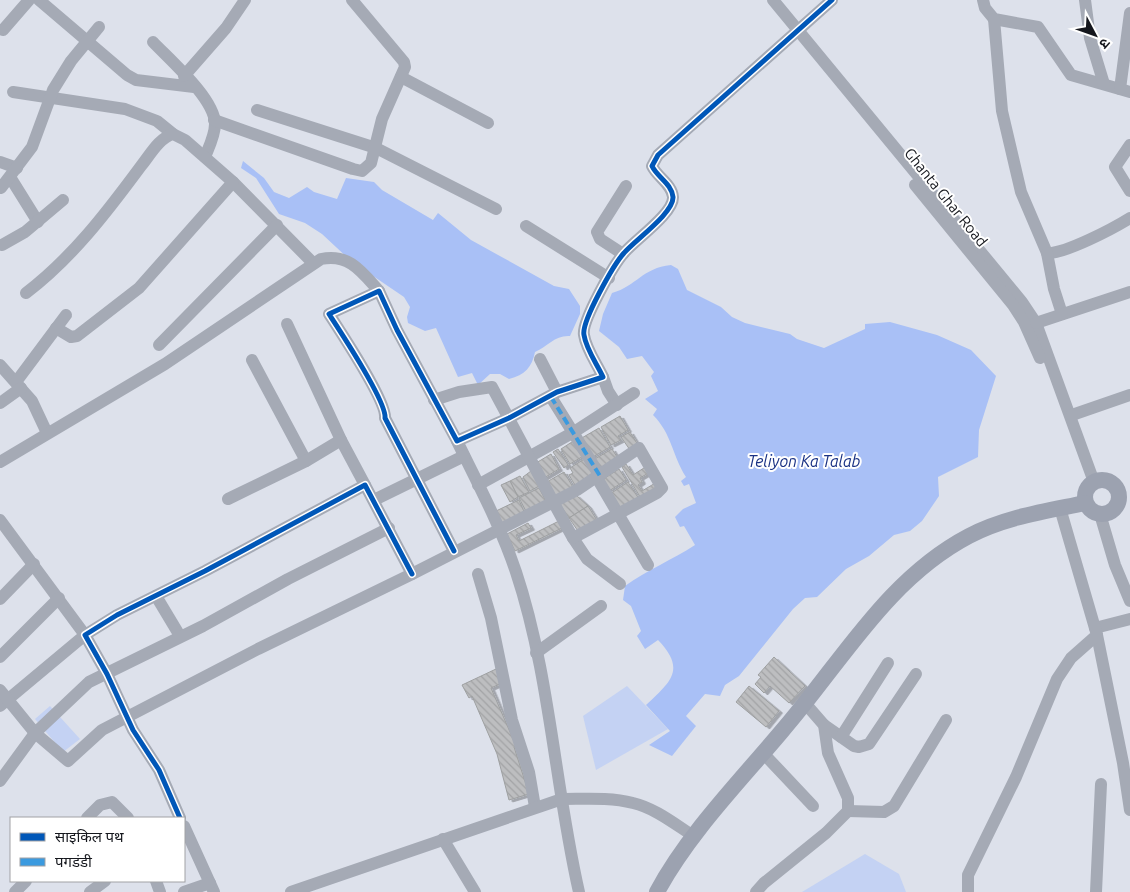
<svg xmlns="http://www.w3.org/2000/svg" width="1130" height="892" font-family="Ubuntu,'Noto Sans Devanagari',sans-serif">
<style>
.green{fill:#c4d2f3}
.water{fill:#a9c0f6}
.building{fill:url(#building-back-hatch);stroke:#9ea0a1;filter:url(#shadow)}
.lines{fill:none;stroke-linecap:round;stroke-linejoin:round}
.minor{stroke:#a5aab5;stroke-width:12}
.major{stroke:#9ca2b0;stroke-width:16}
.quiet{stroke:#3b9adf;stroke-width:4;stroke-dasharray:8 4;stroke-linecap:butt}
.cycleway-casing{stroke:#fff;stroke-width:8}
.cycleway{stroke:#0057b8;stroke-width:5}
.labels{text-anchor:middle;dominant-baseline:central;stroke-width:4;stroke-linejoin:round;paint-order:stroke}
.street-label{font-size:15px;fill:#15171d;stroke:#fff}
.water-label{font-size:16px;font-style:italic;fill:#1a3284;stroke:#fff}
</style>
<defs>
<pattern id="building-back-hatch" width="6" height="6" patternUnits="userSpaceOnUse" patternTransform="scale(1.25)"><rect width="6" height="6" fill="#bdbec0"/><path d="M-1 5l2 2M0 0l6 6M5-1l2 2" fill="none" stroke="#a2a3a5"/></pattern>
<filter id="shadow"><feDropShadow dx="3.5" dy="2" stdDeviation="0" flood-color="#0004"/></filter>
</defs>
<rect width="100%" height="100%" fill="#dde1eb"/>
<!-- green -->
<g class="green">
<polygon points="627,686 668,729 596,770 583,716"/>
<polygon points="50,706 80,739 63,752 35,719"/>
<polygon points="865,854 899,874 906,892 802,892"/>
</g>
<!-- water -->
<g class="water">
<path d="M243,161L264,178L274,192L289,198L307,187L314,192L337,199L346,178L374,182L382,190L433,220L438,213L471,240L554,286L569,289L580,306V314L570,336C555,335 548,346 535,352C532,367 525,375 509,379L500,374H490L478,385L472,373L458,377L436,328L425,331L408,323L407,317L410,307L404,297L351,261L322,234L305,223L279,214L256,178L241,168Z"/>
<path d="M671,265L678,269L687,290L721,307L732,317L745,323L790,334L797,339L824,348L865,329V324L890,322L937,335L971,350L996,376L979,430L978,457L938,477L939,496L922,521L910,531L894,535L869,556L846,569L817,597L805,598L793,609L739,676L725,685L720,696L705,694L686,716L696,726L672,756L649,745L670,731L646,705C670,682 687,670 658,640L645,649L637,636L641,631L631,606L623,600L625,586C647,570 672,560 695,545L684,526L680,527L675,517L683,509L696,503L689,484L684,486L681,481L686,477C672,455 672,434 653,415L657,409L645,399L658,391L651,376L654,372L642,356L627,359L619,347L599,331L603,314L612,293C637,286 642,268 671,265Z"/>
</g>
<!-- building -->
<g class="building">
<polygon points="620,416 628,430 618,436 621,440 611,445 601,427"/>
<polygon points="599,428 610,447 591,458 580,439"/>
<polygon points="630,432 638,445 630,450 621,437"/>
<polygon points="575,440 585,455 570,464 561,449"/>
<polygon points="558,449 568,465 564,468 553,452"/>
<polygon points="612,449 619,460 600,471 593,460"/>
<polygon points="551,454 559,469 544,478 536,463"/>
<polygon points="586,458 596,475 576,487 569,475 573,473 570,468"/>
<polygon points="626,464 633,475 647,466 650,472 640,478 642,482 638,485 642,491 657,482 661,488 642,500 622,467"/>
<polygon points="619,469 626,480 609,491 602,480"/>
<polygon points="531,471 539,486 530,491 523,477"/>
<polygon points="564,472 574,489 555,500 545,483"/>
<polygon points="520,476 529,492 518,497 510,481"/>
<polygon points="510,481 518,497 510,502 501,485"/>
<polygon points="628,482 639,499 621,511 610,494"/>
<polygon points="539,488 547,503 527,513 519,498"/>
<polygon points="576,495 588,506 569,518 559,503"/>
<polygon points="519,500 525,514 503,524 496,511"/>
<polygon points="588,506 598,522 580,534 569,518"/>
<polygon points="559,521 562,528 515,551 507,534 528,523 531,528 516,535 519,541"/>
<polygon points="774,657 805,686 789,703 770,686 764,693 755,684 761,677 758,675"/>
<polygon points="496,669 502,683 491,688 516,746 514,747 529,794 509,800 497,754 472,696 469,698 462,685"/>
<polygon points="749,686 779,711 766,727 736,702"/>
</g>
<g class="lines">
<!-- minor -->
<g class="minor">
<polyline points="39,0 127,75 136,80 194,87"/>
<polyline points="773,0 1022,302 1036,323 1094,482"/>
<polyline points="983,0 985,8 994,19 1038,27 1071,75 1130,92"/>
<polyline points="1085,0 1090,38 1104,84"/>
<path d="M994,19L1002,111L1021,192L1047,253C1065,254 1114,228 1130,218"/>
<polyline points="3,30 29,0"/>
<path d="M153,42C170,60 215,99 215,124C215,135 209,147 205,157"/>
<polyline points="184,76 226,28 245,0"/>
<polyline points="401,77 488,123"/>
<polyline points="1120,89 1130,13"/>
<polyline points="13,92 125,109 157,121 173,134"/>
<polyline points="257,110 376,148 496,209"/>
<polyline points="214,120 353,169 362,171 371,163 382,119 405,67 404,62 352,0"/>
<polyline points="1130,145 1115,167 1130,191"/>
<polyline points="0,162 17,168"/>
<polyline points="10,177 38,222"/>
<polyline points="915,185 1013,305 1024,322 1040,358"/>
<polyline points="1,188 32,147 53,90 71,61 99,27"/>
<polyline points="526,226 609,278"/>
<polyline points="2,245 25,232 63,200"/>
<polyline points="1047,253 1054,289 1062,314"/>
<polyline points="623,254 600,239 597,232 626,186"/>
<path d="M26,293C72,258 107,212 141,166C150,155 159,138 173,134L185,140L233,182L313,263"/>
<polyline points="1036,323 1130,292"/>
<polyline points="287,324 341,440"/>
<polyline points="56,328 71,337 77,336 139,288 233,182"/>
<polyline points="159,345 277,225"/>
<polyline points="540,359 557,392"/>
<polyline points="252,360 306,461"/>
<polyline points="0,365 32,401 47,433"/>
<polyline points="603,377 608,391 617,405"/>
<polyline points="16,382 66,315"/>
<polyline points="551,397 600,476"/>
<polyline points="0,403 21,388"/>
<polyline points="1072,415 1130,395"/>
<path d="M457,441C478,484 501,527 516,572C550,674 555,788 579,892"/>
<path d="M0,462L165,364L321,259C349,253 362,272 379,291"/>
<polyline points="597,478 648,565"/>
<polyline points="478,485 574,432 634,393"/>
<polyline points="228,499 306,461 341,440 365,485"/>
<polyline points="374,500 464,456"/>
<polyline points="1100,514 1115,565 1130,601"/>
<polyline points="0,520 85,635 0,706"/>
<polyline points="573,538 587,559 620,584"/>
<path d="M454,551L385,418C387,402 340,331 329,314L379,291L397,330L457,441L509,418L557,392L603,377C597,364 586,349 584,335C581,322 614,264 624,253C635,240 674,213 673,197C672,184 657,177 652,166L658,155L832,0"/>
<polyline points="478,574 491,618 512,720 529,772 535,807"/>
<polyline points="156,596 180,636"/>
<polyline points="0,599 34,564"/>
<polyline points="1095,628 1130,619"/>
<polyline points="1097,635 1123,763 1130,810"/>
<polyline points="536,653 601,606"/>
<polyline points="0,657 59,598"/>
<polyline points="0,690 35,733 89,682 203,626 288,579 389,528"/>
<polyline points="824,725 854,746 859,747 869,744 916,674"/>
<polyline points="841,737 888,663"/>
<polyline points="763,753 813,806"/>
<path d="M0,781L35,733L68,761L102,730L258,649L412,574L577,490L639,448L662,488L657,493L573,538C545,488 519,437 492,387L459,392L434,400"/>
<polyline points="848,811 884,812 894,806 946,720"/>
<polyline points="87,818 100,805 112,802 128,818"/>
<polyline points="180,818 159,770 133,730 107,674 85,635 117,615 205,571 365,485 412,574"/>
<polyline points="184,826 214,892"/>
<polyline points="443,839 475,892"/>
<polyline points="156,881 160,892"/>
<polyline points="15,892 26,881"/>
<polyline points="90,892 105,881"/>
<polyline points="184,892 210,883"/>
<path d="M291,892L562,799C585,799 610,797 633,803C655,808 676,825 695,837"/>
<polyline points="756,892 764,883 826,833 848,811 848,798 828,753 824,725 804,702"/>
<polyline points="968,892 968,875 1016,777 1057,679 1071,658 1097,635 1060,508"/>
<polyline points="1096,892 1101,784"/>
</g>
<!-- major -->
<g class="major">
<circle cx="1102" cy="497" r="17"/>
<path d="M657,892C688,834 740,781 782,731C841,663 887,579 969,536C1005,517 1047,511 1085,503"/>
</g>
<!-- quiet -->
<polyline class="quiet" points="551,397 600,476"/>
<defs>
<g id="cycleway">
<path d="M454,551L385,418C387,402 340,331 329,314L379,291L397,330L457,441L509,418L557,392L603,377C597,364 586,349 584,335C581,322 614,264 624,253C635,240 674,213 673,197C672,184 657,177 652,166L658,155L832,0"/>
<polyline points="180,818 159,770 133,730 107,674 85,635 117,615 205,571 365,485 412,574"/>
</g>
</defs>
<!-- cycleway casing -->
<use href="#cycleway" class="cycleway-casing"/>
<!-- cycleway -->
<use href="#cycleway" class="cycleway"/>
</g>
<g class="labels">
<!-- street labels -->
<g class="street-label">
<text transform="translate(946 197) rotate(51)">Ghanta Ghar Road</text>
</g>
<!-- water labels -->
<g class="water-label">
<text x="804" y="461">Teliyon Ka Talab</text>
</g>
</g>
<!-- legend -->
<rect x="10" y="817" width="175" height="65" fill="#ffffff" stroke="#a1a2a5"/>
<rect x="20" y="833" width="25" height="8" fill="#0057b8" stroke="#a1a2a5"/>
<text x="55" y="842" font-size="15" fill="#15171d">साइकिल पथ</text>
<rect x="20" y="858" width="25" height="8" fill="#3b9adf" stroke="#a1a2a5"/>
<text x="55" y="867" font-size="15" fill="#15171d">पगडंडी</text>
<!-- north arrow -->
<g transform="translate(1095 35) rotate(131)" stroke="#ffffff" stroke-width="4" paint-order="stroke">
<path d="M0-4L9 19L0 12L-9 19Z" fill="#15171d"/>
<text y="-8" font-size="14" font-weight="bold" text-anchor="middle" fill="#15171d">उ</text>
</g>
</svg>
